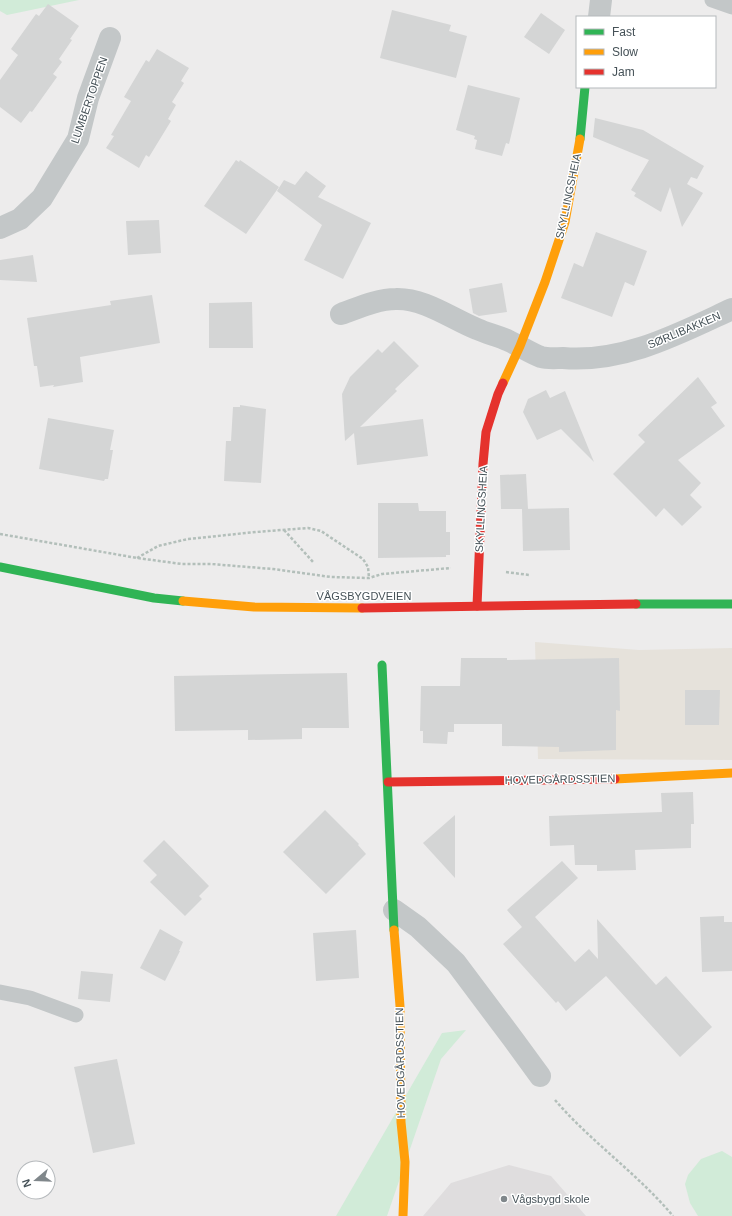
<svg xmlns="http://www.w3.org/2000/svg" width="732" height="1216" font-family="Arial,sans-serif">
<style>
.commercial{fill:#e6e2db}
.education{fill:#dfddde}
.green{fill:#d1ebd8}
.building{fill:#d4d5d5}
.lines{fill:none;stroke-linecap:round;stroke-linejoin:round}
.path{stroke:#b3bfba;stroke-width:2.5;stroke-dasharray:3 2;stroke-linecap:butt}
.lane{stroke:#c3c7c8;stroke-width:15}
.street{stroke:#c3c7c8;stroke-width:22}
.fast{stroke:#30b455;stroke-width:9}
.slow{stroke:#ff9f0a;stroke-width:9}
.jam{stroke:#e5322d;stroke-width:9}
.poi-dot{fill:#80878b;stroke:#fff;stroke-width:1.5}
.labels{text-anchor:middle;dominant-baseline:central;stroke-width:3;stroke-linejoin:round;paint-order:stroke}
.street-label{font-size:11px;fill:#455157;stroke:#fff}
.poi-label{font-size:11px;fill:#455157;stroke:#fff;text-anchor:start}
</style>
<rect width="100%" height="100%" fill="#edecec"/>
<!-- commercial -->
<polygon class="commercial" points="535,642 639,650 732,648 732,760 538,759"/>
<!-- education -->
<polygon class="education" points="509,1165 551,1176 586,1216 423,1216 451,1183"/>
<!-- green -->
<g class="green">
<polygon points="0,0 79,0 7,15 0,11"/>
<polygon points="466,1030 441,1059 387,1216 336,1216 442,1033"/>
<polygon points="722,1151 732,1157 732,1216 698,1216 690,1203 685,1184 688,1175 701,1159"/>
</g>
<!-- building -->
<g class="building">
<polygon points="48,4 79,26 70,39 72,40 59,59 62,62 53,74 57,77 32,112 30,111 21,123 0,107 0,80 18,55 11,49 36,14 39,16"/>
<polygon points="392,10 451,25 449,31 467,36 456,78 380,58"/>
<polygon points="541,13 565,30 549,54 524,37"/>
<polygon points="157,49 189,68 181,81 184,83 172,102 176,105 168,119 171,121 149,157 146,155 139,168 106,148 114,136 111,135 131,101 124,97 146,60 149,62"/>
<polygon points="468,85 520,98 509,144 506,143 502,156 475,149 477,140 474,139 475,136 456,130"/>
<polygon points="595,118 643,130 704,166 697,179 691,177 687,184 703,193 682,227 670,187 661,212 634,196 636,193 631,190 649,160 593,137"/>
<polygon points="236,160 239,162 240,160 279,187 246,234 204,206"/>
<polygon points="306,171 326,186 318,197 371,223 343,279 304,260 322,225 277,191 284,180 295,185"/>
<polygon points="159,220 161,253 128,255 126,221"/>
<polygon points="596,232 647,251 634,286 625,282 612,317 561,298 574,263 583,267"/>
<polygon points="33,255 37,282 0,280 0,260"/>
<polygon points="502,283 507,312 479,316 473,313 469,289"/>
<polygon points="152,295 160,343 80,357 83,382 53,387 54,385 40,387 37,366 34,366 27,318 111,305 110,301"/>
<polygon points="252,302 253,348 209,348 209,303"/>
<polygon points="394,341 419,366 395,389 397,391 360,427 423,419 428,456 357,465 354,433 345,441 342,394 350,377 378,349 382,353"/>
<polygon points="698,377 717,403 711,407 725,426 678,460 701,483 690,495 702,507 682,526 664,508 656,517 613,474 645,442 638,435"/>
<polygon points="546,390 550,398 565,391 594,462 561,429 537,440 523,412 528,399"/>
<polygon points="240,405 266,409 261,483 224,481 226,441 231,441 233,407 240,407"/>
<polygon points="48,418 114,430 110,450 113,450 108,479 105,479 104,481 39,469"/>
<polygon points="526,474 528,509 501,509 500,475"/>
<polygon points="378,503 418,503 419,511 446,511 446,532 450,532 450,555 446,555 446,557 378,558"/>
<polygon points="569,508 570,550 523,551 522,509"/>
<polygon points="461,658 507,658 507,660 619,658 620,711 616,710 616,750 559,752 559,747 502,746 502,724 454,724 454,732 448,732 447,744 423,743 423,731 420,731 421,686 460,686"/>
<polygon points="347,673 349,728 302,728 302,739 248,740 248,730 175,731 174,676"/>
<polygon points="685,690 720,690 719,725 685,725"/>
<polygon points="693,792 694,824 691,824 691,848 635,850 636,870 597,871 597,865 575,865 574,845 550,846 549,816 662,812 661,793"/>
<polygon points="325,810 359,844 358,845 366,854 326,894 283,852"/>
<polygon points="455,815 455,878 423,843"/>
<polygon points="164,840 209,886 199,896 202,899 185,916 150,882 157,875 143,861"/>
<polygon points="562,861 578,878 535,917 575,962 589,949 598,959 597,919 656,985 666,976 712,1027 680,1057 606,976 566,1011 558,1001 556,1003 503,944 522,927 507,910"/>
<polygon points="724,916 724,922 732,922 732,971 702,972 700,917"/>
<polygon points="160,929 183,942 179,951 180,951 165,981 140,968"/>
<polygon points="356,930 359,978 316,981 313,933"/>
<polygon points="81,971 113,974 110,1002 78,999"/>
<polygon points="117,1059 135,1144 93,1153 74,1067"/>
</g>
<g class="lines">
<!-- path -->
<g class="path">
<polyline points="284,530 314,563"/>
<polyline points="0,534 137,558 182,564 211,564 273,569 331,577 369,578 382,574 451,568"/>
<polyline points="137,558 158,546 188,539 256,532 308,528 321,531 363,559 368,567 369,578"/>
<polyline points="506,572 529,575"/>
<path d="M555,1100C591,1142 638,1174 673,1216"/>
</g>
<!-- lane -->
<g class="lane">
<polyline points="712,0 732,7"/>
<polyline points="0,992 30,998 76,1015"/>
</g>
<!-- street -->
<g class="street">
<polyline points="599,17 601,0"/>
<polyline points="0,228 20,219 42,198 78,139 88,98 110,38"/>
<path d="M341,314C358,308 377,299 396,299C424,298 452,319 477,329C488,334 499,336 509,341C518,345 532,354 541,357C548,359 556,358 563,358C624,363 678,334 732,309"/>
<polyline points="394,910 418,927 456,963 513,1039 540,1076"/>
</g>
<!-- fast -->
<g class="fast">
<polyline points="580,139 585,87"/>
<polyline points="0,567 154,598 183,601"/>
<polyline points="636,604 732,604"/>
<polyline points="382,665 394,930"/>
</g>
<!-- slow -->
<g class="slow">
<polyline points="503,383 520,346 545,282 565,222 580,139"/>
<polyline points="183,601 254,607 362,608"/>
<polyline points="615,779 732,773"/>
<polyline points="394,930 400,1006 401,1122 405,1162 403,1216"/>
</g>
<!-- jam -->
<g class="jam">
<polyline points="477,606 483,464 486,432 498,394 503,383"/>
<polyline points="362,608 636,604"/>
<polyline points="388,782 615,779"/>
</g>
</g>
<!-- markers -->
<circle class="poi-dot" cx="504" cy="1199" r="4"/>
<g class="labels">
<!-- street labels -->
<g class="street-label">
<text transform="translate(89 100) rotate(-71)">LUMBERTOPPEN</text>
<text transform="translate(568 196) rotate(-78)">SKYLLINGSHEIA</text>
<text transform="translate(684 330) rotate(-23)">SØRLIBAKKEN</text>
<text transform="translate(481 509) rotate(-87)">SKYLLINGSHEIA</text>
<text x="364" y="596">VÅGSBYGDVEIEN</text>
<text transform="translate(560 779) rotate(-1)">HOVEDGÅRDSSTIEN</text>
<text transform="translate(400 1063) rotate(-91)">HOVEDGÅRDSSTIEN</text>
</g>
<!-- poi labels -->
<g class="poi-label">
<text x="512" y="1199">Vågsbygd skole</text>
</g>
</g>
<!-- legend -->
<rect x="576" y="16" width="140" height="72" fill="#ffffff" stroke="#b5b9bc"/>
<rect x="584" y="29" width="20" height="6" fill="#30b455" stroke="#b5b9bc"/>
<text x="612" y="36" font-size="12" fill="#455157">Fast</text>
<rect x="584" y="49" width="20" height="6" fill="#ff9f0a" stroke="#b5b9bc"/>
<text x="612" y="56" font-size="12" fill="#455157">Slow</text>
<rect x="584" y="69" width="20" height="6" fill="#e5322d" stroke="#b5b9bc"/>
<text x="612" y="76" font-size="12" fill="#455157">Jam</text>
<!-- north arrow -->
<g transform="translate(36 1180) rotate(251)"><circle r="19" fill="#ffffff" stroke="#b5b9bc"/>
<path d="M0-3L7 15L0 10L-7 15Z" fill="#80878b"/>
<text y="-6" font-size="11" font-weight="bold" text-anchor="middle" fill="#455157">N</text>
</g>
</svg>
